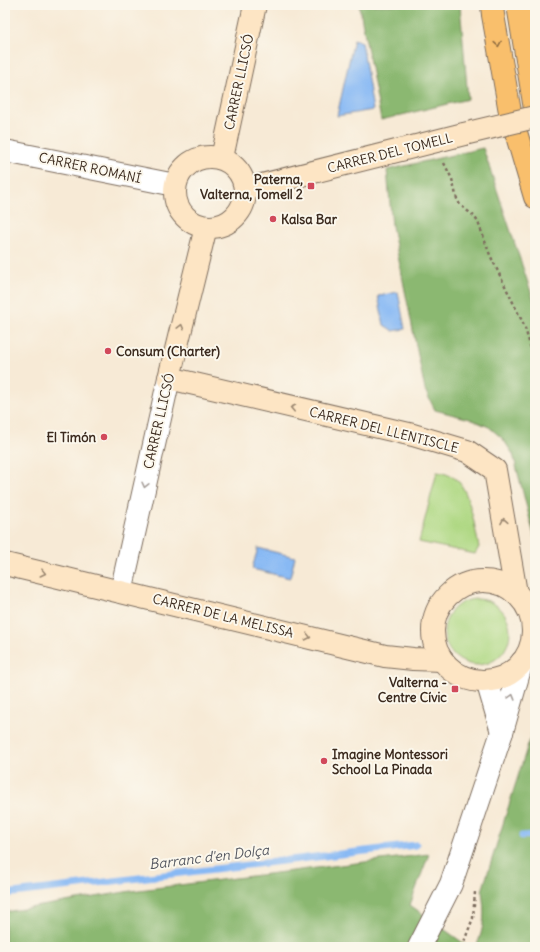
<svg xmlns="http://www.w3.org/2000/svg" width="540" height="952" font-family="Delius,sans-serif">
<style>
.green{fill:#afd883;stroke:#758150}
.forest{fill:#8bb871;stroke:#637148}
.water{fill:#88b9f4;stroke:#627289}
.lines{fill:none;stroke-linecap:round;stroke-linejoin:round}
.stream{stroke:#88b9f4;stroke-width:7}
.lane-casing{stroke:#7d6d5e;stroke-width:14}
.street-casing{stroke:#7d6d5e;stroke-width:24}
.secondary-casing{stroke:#7d6d5e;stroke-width:24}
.primary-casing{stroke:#7d6d5e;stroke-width:24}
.highway-casing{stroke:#7d6d5e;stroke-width:24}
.path{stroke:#7d6d5e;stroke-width:2.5;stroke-dasharray:3 3;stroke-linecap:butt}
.lane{stroke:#fff;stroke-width:12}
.street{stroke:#fff;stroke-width:22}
.secondary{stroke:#fde5c4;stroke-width:22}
.primary{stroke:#f9bf6c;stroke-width:22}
.highway{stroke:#f9bf6c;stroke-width:22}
.secondary-bridge-casing{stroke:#7d6d5e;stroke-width:24;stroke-linecap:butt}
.secondary-bridge{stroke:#fde5c4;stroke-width:22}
.oneway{stroke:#906d41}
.oneway2{stroke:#9c8871}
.oneway3{stroke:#a79f9a}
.poi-dot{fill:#d1495b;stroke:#fbf7ec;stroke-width:1.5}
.labels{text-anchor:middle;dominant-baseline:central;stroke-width:4;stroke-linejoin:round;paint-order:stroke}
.street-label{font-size:13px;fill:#3b2a1e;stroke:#fbf7ec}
.poi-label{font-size:13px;font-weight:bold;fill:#3b2a1e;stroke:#fbf7ec;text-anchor:end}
.water-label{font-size:14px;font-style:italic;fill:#52555e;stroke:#fbf7ec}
</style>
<rect width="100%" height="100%" fill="#fbf7ec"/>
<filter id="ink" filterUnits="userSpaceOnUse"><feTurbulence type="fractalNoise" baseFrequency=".025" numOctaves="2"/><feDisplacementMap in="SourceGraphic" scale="8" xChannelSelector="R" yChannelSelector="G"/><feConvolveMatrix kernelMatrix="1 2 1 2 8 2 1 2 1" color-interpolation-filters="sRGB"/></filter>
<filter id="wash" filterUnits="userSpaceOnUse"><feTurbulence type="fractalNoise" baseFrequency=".012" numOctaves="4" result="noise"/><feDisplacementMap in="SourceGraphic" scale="16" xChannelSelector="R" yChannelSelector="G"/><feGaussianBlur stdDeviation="0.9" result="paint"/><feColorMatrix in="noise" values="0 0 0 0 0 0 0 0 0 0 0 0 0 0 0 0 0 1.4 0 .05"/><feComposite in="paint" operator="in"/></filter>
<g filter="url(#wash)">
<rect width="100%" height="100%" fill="#f7ead6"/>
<!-- green -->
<g class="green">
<path d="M437,472C444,473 451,475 457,480C470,492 475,529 479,547L475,554L419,542Z"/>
<circle cx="477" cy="632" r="33"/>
</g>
<!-- forest -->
<g class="forest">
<polygon points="359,5 460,5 468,99 381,120"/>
<polygon points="483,148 535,304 535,539 513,454 503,439 489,427 470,419 435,410 425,390 392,226 387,170"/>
<path d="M535,722V947H476C485,927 485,913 482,891Z"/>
<polygon points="429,854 410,905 469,947 5,947 5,912 131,891"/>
</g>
<!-- water -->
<g class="water">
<polygon points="354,39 362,42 373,110 337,116"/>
<polygon points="398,292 405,329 393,331 384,325 378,296"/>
<polygon points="258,548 295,557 290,578 252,569"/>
</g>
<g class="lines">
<!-- stream -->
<g class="stream">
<polyline points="522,836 535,835"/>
<polyline points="5,894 416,845"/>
</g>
</g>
</g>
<g filter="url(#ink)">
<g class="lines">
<defs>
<polyline id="lane" points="522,662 535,666"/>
<g id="street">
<polyline points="5,151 175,185"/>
<polyline points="121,592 169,378"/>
<polyline points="487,681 502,732"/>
<polyline points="419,947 451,884 502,732 522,662"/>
</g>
<g id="secondary">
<circle cx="210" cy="192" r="35"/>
<polyline points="222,158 255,5"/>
<polyline points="246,189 464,134"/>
<polyline points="206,227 169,378 413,435 467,451 495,470 516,593"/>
<polyline points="5,564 385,656 413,659 442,660"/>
<circle cx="483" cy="631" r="50"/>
</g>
<polyline id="primary" points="518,5 535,109"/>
<polyline id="highway" points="492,5 493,15 510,112 535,197"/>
</defs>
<!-- lane casing -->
<use href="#lane" class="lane-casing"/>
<!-- street casing -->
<use href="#street" class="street-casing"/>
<!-- secondary casing -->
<use href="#secondary" class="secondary-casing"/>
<!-- primary casing -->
<use href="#primary" class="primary-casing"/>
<!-- highway casing -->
<use href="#highway" class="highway-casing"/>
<!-- path -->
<g class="path">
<polyline points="444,163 452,179 457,199 460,205 474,216 478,222 490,255 524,325 535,362"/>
<polyline points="462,947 473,918 475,892"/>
</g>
<!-- lane -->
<use href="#lane" class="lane"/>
<!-- street -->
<use href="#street" class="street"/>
<!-- secondary -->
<use href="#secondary" class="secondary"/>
<!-- primary -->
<use href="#primary" class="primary"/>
<!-- highway -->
<use href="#highway" class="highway"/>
<defs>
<polyline id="secondary-bridge" points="464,134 535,117"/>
</defs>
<!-- secondary-bridge casing -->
<use href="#secondary-bridge" class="secondary-bridge-casing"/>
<!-- secondary-bridge -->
<use href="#secondary-bridge" class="secondary-bridge"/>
</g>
<!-- one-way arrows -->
<defs><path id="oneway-chevron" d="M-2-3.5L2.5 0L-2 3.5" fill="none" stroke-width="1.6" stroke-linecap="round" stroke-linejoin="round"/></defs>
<use class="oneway" href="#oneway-chevron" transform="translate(498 44) rotate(80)"/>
<g class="oneway2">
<use href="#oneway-chevron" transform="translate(181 327) rotate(-76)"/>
<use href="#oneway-chevron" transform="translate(293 408) rotate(-167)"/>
<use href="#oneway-chevron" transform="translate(504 521) rotate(-100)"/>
<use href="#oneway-chevron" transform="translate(43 573) rotate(14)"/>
<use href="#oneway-chevron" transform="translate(308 637) rotate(14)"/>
</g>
<g class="oneway3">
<use href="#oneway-chevron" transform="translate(145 485) rotate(103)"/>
<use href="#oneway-chevron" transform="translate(512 697) rotate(-74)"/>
</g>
</g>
<!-- markers -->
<g class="poi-dot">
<rect x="307" y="182" width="8" height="8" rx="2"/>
<circle cx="273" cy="219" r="4"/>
<circle cx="108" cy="351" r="4"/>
<circle cx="104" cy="437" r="4"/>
<rect x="451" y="685" width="8" height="8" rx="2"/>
<circle cx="324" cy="761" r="4"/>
</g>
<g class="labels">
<!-- street labels -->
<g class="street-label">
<text transform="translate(239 82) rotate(-78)">CARRER LLICSÓ</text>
<text transform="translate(390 153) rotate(-14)">CARRER DEL TOMELL</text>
<text transform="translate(90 168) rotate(12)">CARRER ROMANÍ</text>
<text transform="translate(159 421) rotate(-77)">CARRER LLICSÓ</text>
<text transform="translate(384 430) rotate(14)">CARRER DEL LLENTISCLE</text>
<text transform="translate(223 616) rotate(14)">CARRER DE LA MELISSA</text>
</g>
<!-- poi labels -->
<g class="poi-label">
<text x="303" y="179">Paterna,<tspan x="303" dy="15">Valterna, Tomell 2</tspan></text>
<text x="281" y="219" text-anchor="start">Kalsa Bar</text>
<text x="116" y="351" text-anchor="start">Consum (Charter)</text>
<text x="96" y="437">El Timón</text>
<text x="447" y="682">Valterna -<tspan x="447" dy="15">Centre Cívic</tspan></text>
<text x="332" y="754" text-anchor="start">Imagine Montessori<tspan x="332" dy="15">School La Pinada</tspan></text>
</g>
<!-- water labels -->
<g class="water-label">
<text transform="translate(209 857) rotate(-7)">Barranc d'en Dolça</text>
</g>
</g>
<!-- margin -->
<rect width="540" height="952" fill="none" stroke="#fbf7ec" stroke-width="20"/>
</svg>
